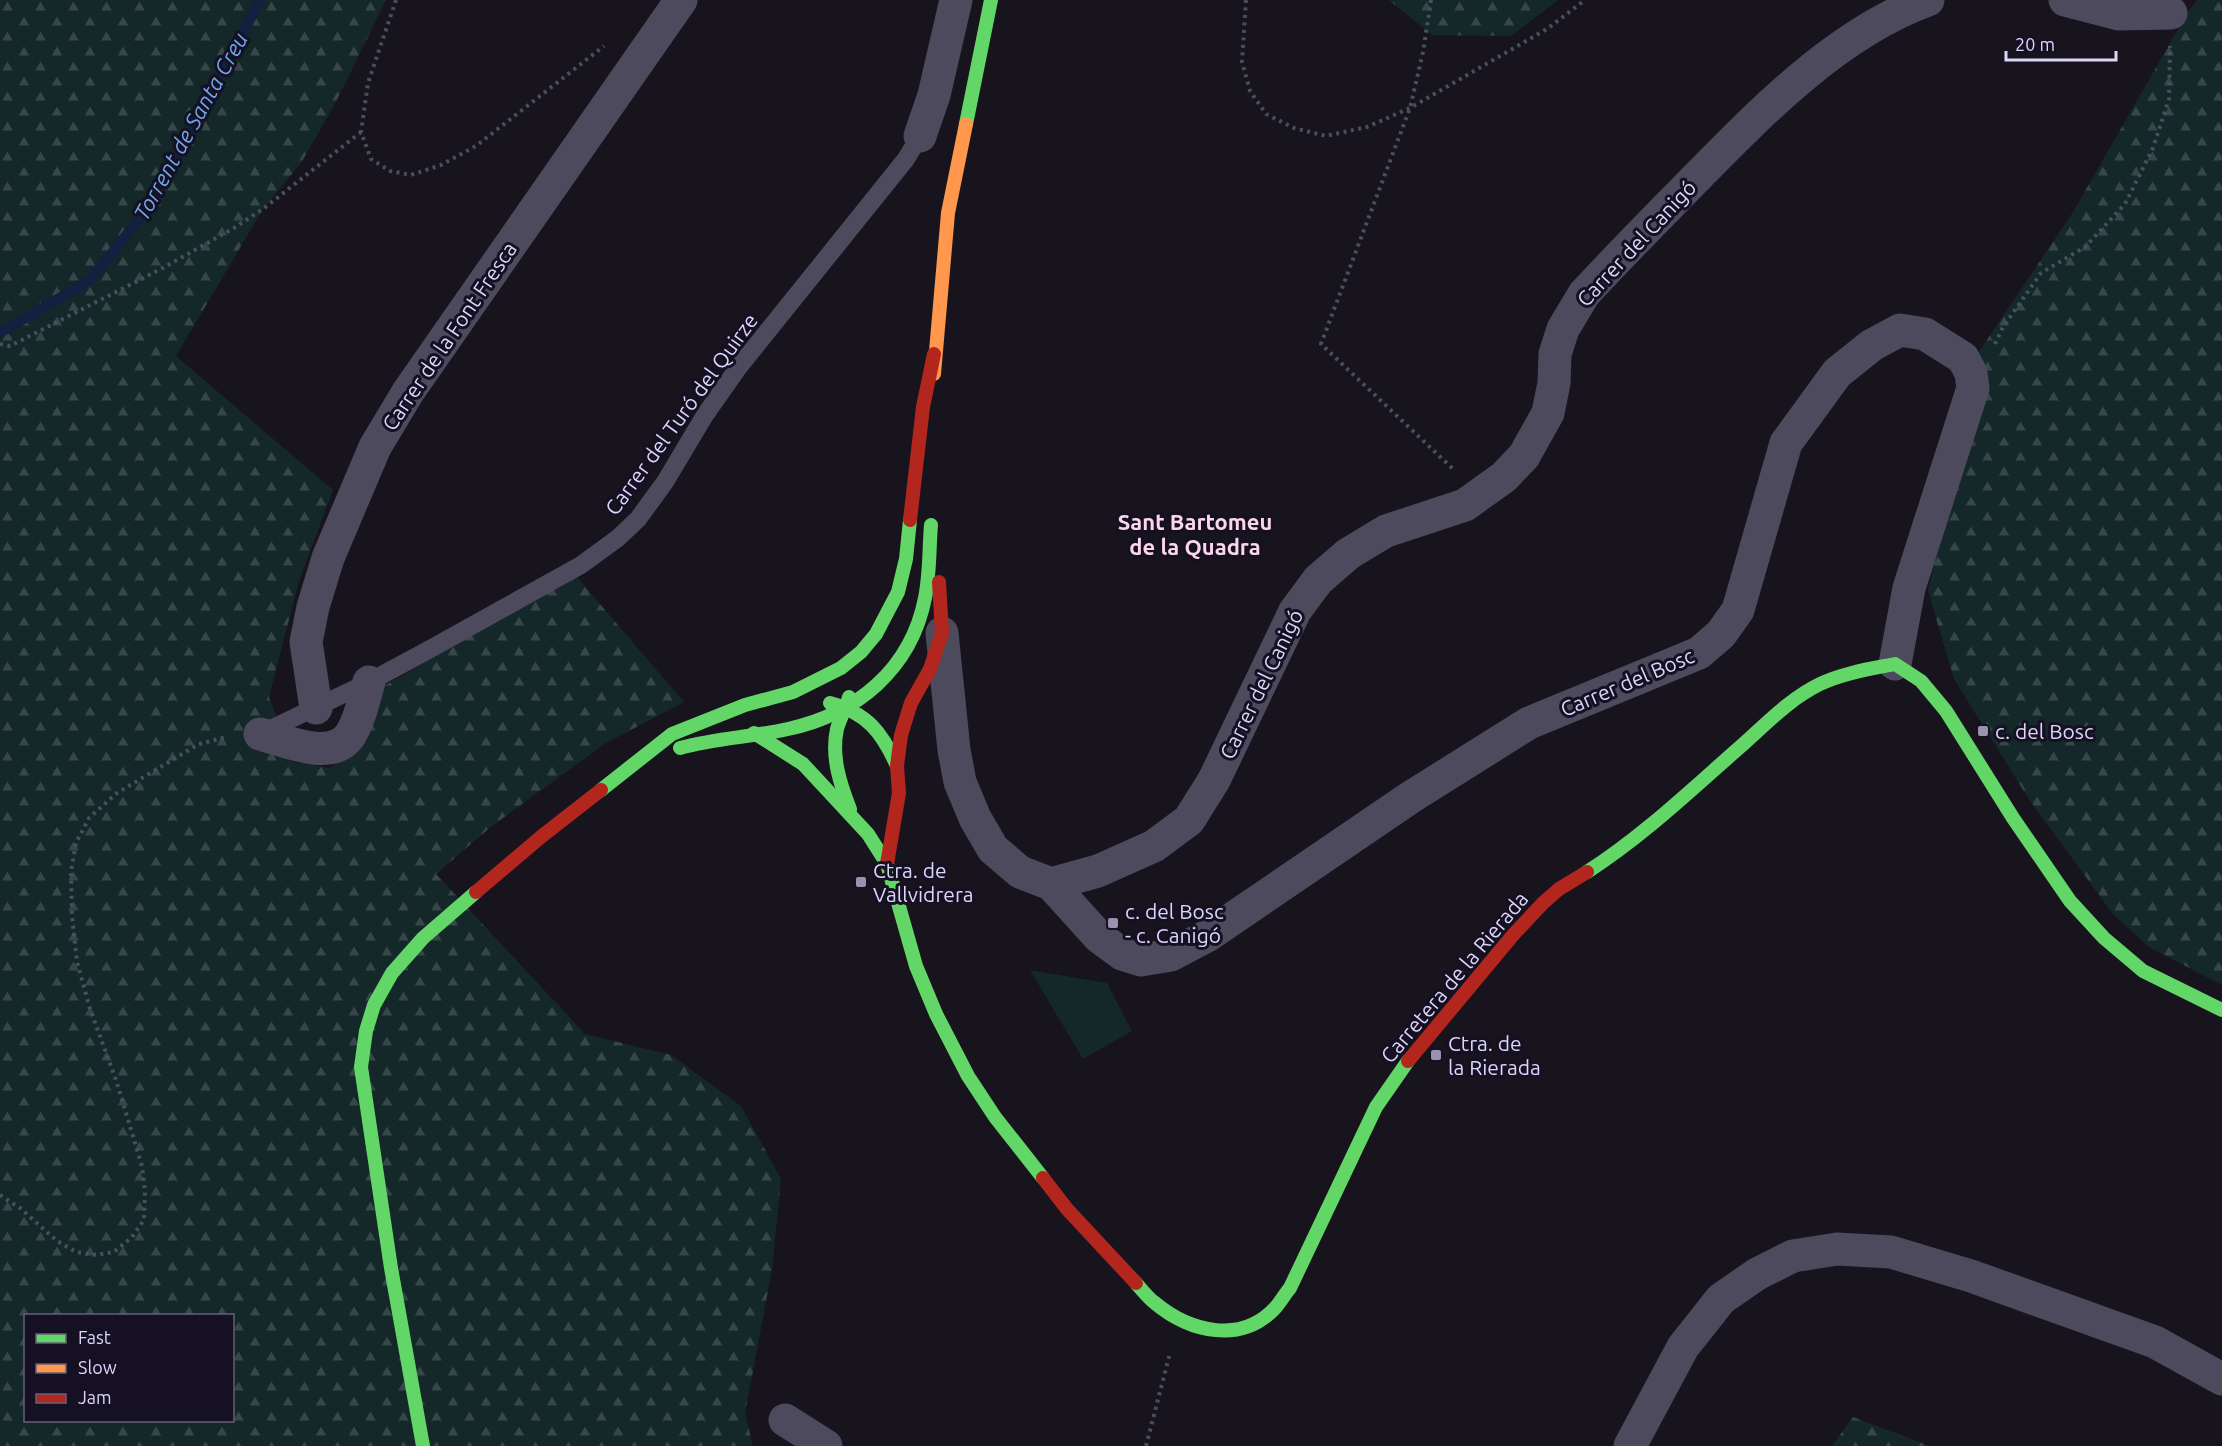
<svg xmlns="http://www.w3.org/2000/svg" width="2222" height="1446" font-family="Ubuntu,sans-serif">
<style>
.forest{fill:url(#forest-firs);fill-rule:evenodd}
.green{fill:#142729}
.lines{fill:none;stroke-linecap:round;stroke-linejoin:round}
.stream{stroke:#132040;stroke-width:10}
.path{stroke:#48505e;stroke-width:4;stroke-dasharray:3 4.5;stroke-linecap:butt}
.lane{stroke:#4d4a5d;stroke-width:18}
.street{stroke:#4d4a5d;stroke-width:33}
.fast{stroke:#63d668;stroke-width:14}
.slow{stroke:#ff974d;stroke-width:14}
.jam{stroke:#b3261e;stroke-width:14}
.poi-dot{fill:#9892ae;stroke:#151022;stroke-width:2}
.labels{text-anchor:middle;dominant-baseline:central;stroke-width:6;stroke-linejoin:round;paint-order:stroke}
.street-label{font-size:21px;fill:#ddd6fb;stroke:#151022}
.poi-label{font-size:21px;fill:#ddd6fb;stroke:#151022;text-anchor:start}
.water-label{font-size:22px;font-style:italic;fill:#6ea8f0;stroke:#151022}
.neighbourhood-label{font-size:22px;font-weight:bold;fill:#fbd7eb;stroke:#151022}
</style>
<defs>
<pattern id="forest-firs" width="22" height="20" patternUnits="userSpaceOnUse" patternTransform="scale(1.5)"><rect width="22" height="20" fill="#142729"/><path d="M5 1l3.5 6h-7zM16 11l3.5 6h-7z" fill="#364649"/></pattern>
</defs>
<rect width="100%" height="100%" fill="#17141e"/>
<!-- forest -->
<g class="forest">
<path d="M0,0H386L336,102L301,163L263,209L176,356L333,490L299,581L269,697L293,761L329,768L367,740L377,690L575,575L684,702L606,743L492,826L436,874L585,1034L671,1055L741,1106L781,1179L772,1270L745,1413L753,1446H0ZM26,1316H232V1420H26Z"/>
<polygon points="1389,0 1558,0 1511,36 1432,35"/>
<polygon points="2197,0 2222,0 2222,985 2149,947 2113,914 2030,801 1954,679 1928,591 1948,501 1974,359 2073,212 2185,17"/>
<polygon points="1853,1417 1930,1446 1832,1446"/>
</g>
<!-- green -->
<polygon class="green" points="1030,970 1107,983 1132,1031 1083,1059"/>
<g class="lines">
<!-- stream -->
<polyline class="stream" points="0,333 90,280 149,207 198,121 260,0"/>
<!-- path -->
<g class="path">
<polyline points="396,0 368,83 361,132 371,159 390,171 411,175 441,165 476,146 604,46"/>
<polyline points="1246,0 1242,62 1250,91 1266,114 1294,128 1326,136 1367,127 1410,108 1547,29 1585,0"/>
<polyline points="1431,0 1423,52 1410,108 1321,344 1453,469"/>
<polyline points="0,344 10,346 161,269 234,228 263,209 361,132"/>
<polyline points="1995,344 2003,327 2041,273 2085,247 2125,204 2153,148 2169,99 2170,46"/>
<polyline points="0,1195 20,1208 57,1241 76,1252 96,1255 114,1252 132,1237 144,1220 145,1192 142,1166 116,1080 90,1009 77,962 72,916 71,871 76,843 89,818 117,793 199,744 226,737"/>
<polyline points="1146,1446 1170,1353"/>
</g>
<!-- lane -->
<polyline class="lane" points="262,733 369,682 432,648 581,565 618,538 638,519 665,482 705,415 738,368 906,159 920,136"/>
<!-- street -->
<g class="street">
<polyline points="2065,0 2119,14 2171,13"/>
<polyline points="920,136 934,95 956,0"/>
<path d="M942,633L954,750L960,782L975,818L993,849L1020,872L1051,884L1098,871L1154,846L1189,820L1214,780L1295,611L1318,580L1348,554L1386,531L1465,505L1504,477L1524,456L1548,413L1554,383L1555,354L1563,329L1584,294C1621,254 1660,215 1698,176C1763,110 1839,32 1928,0"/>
<polyline points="316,708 306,642 313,607 328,558 375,447 408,392 681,0"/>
<path d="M260,734C287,741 335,764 352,732C361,717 364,698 369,682"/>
<polyline points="1051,884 1099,937 1122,954 1141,960 1171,955 1207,936 1411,797 1529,723 1699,653 1721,634 1738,610 1786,443 1837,373 1872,345 1900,330 1925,334 1963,358 1971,373 1973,388 1909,588 1895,664"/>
<polyline points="785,1420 826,1446"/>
<polyline points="1630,1446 1683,1347 1721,1299 1757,1274 1793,1256 1837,1249 1891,1252 1971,1276 2155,1342 2222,1379"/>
</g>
<!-- fast -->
<g class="fast">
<polyline points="966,124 991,0"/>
<path d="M849,697C846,708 840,718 837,729C831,756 840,784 850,809"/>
<path d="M830,703C867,713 882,732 897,766"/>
<polyline points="754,733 803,764 868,834 887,864 916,966 936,1014 968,1076 995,1117 1043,1178"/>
<path d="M680,748C716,738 752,737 788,729C857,714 911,669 925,598C930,574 929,549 931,525"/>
<polyline points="601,790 672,734 745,705 793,692 841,668 861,652 876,634 898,592 906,559 910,520"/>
<path d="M1587,872C1643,836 1691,790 1740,747C1765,725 1789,699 1820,684C1843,673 1870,669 1895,664L1921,681L1946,711L2013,818L2070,901L2104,938L2143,971L2222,1010"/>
<path d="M1136,1283C1142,1290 1148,1298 1155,1303C1190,1332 1242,1345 1276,1307C1281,1301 1285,1294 1290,1288L1376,1107L1408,1061"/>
<polyline points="423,1446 391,1268 361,1067 366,1031 374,1005 392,973 423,938 476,892"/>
</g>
<!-- slow -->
<polyline class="slow" points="934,374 948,213 966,124"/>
<!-- jam -->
<g class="jam">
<polyline points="910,520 923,407 934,354"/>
<polyline points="887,864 899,793 897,766 901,735 911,703 930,669 942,633 939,582"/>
<polyline points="476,892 542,836 601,790"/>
<polyline points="1408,1061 1513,935 1543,903 1559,889 1587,872"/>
<polyline points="1043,1178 1067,1209 1136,1283"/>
</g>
</g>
<!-- markers -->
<g class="poi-dot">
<rect x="1977" y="725" width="12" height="12" rx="3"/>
<rect x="855" y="876" width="12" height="12" rx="3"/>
<rect x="1107" y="917" width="12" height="12" rx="3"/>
<rect x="1430" y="1049" width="12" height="12" rx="3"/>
</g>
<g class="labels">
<!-- street labels -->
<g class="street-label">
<text transform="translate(1636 243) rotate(-47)">Carrer del Canigó</text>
<text transform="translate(449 336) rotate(-56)">Carrer de la Font Fresca</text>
<text transform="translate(681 414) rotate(-54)">Carrer del Turó del Quirze</text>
<text transform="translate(1627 682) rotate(-23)">Carrer del Bosc</text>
<text transform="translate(1261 684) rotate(-64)">Carrer del Canigó</text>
<text transform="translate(1454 977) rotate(-50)">Carretera de la Rierada</text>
</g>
<!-- poi labels -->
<g class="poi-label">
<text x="1995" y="731">c. del Bosc</text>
<text x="873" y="870">Ctra. de<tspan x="873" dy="24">Vallvidrera</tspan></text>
<text x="1125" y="911">c. del Bosc<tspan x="1125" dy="24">- c. Canigó</tspan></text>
<text x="1448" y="1043">Ctra. de<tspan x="1448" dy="24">la Rierada</tspan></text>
</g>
<!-- water labels -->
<g class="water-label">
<text transform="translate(190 126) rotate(-61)">Torrent de Santa Creu</text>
</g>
<!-- neighbourhood labels -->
<g class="neighbourhood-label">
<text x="1195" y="521">Sant Bartomeu<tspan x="1195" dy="25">de la Quadra</tspan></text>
</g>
</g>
<!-- legend -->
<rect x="24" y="1314" width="210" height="108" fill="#151022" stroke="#655f79" stroke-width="1.5"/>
<rect x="36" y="1334" width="30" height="9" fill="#63d668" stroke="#655f79" stroke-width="1.5"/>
<text x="78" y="1344" font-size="18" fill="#ddd6fb">Fast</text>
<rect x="36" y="1364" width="30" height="9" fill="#ff974d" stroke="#655f79" stroke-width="1.5"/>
<text x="78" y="1374" font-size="18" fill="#ddd6fb">Slow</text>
<rect x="36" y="1394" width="30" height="9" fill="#b3261e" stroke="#655f79" stroke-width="1.5"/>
<text x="78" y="1404" font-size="18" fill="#ddd6fb">Jam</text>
<!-- scale -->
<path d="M2006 51v9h110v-9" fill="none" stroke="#ddd6fb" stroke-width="3"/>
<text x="2015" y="51" font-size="18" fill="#ddd6fb" stroke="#151022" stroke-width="4.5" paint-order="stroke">20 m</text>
</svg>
